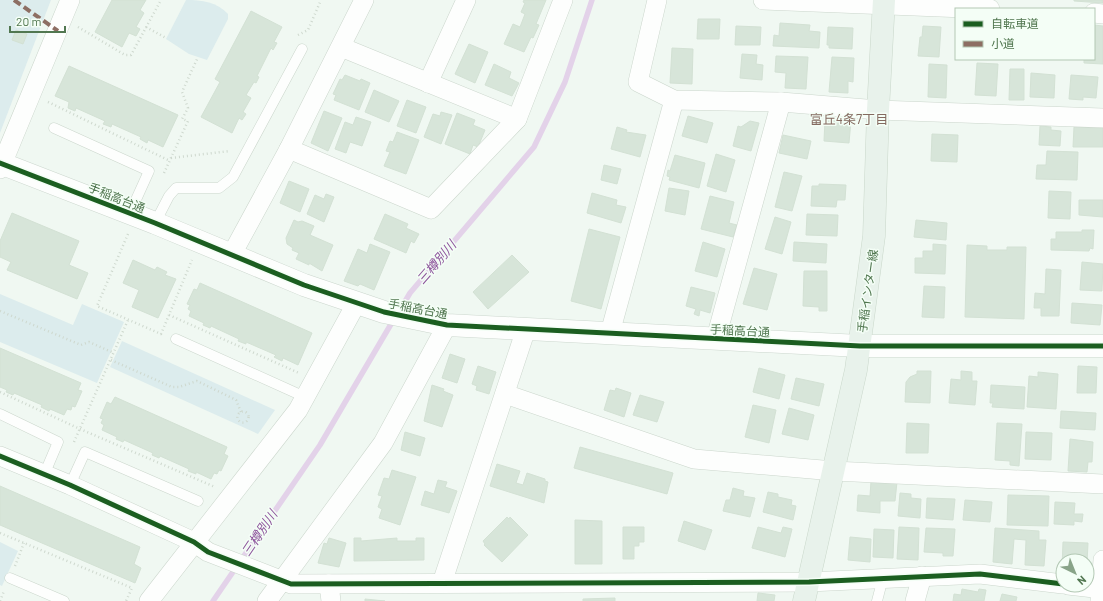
<svg xmlns="http://www.w3.org/2000/svg" width="1103" height="601" font-family="Barlow,'Noto Sans JP',sans-serif">
<style>
.park{fill:#dceced}
.lines{fill:none;stroke-linecap:round;stroke-linejoin:round}
.stream{stroke:#e3d2e9;stroke-width:5.5}
.building{fill:#d7e5d9;stroke:#d3e1d4}
.lane-casing{stroke:#cbd6cc;stroke-width:11}
.street-casing{stroke:#cbd6cc;stroke-width:20}
.secondary-casing{stroke:#ccd7ce;stroke-width:23}
.primary-casing{stroke:#c9d7ca;stroke-width:23}
.path{stroke:#ced8ce;stroke-width:2.5;stroke-dasharray:1 3;stroke-linecap:butt}
.lane{stroke:#fdfefd;stroke-width:10}
.street{stroke:#fdfefd;stroke-width:19}
.secondary{stroke:#fdfefd;stroke-width:22}
.primary{stroke:#e8f2eb;stroke-width:22}
.quiet{stroke:#8d6e63;stroke-width:4;stroke-dasharray:8 4;stroke-linecap:butt}
.cycleway-casing{stroke:#f4fef6;stroke-width:8}
.cycleway{stroke:#1b5e20;stroke-width:5}
.labels{text-anchor:middle;dominant-baseline:central;stroke-width:3;stroke-linejoin:round;paint-order:stroke}
.street-label{font-size:12px;fill:#517750;stroke:#f4fef6}
.neighbourhood-label{font-size:13px;fill:#846a60;stroke:#f4fef6}
.water-label{font-size:13px;font-style:italic;fill:#8e559d;stroke:#f4fef6}
</style>
<rect width="100%" height="100%" fill="#f0f8f2"/>
<!-- park -->
<g class="park">
<polygon points="0,0 51,0 0,133"/>
<path d="M186,0C202,0 217,2 228,14V19L207,60L189,54L166,39Z"/>
<polygon points="0,294 73,325 82,304 124,322 97,383 0,342"/>
<polygon points="122,341 275,410 258,434 110,367"/>
<polygon points="0,542 18,551 2,586 0,585"/>
</g>
<g class="lines">
<!-- stream -->
<g class="stream">
<polyline points="400,310 410,293 534,147 565,82 592,0"/>
<polyline points="213,601 320,445 394,319"/>
</g>
</g>
<!-- building -->
<g class="building">
<polygon points="112,0 146,0 140,10 144,13 136,27 140,29 136,36 129,33 122,47 95,32"/>
<polygon points="524,0 546,0 536,24 539,25 533,38 531,37 524,52 504,44 513,24 520,27 525,14 521,12 525,3 523,2"/>
<polygon points="1074,0 1103,0 1103,3 1074,1"/>
<polygon points="251,11 282,27 274,42 277,43 273,50 271,48 257,76 259,77 256,83 254,82 246,95 251,98 243,112 246,114 242,120 239,118 232,133 201,117 220,82 215,79"/>
<polygon points="698,19 720,19 719,39 697,39"/>
<polygon points="780,23 810,25 809,31 820,32 819,48 773,46 774,35 779,36"/>
<polygon points="1094,25 1103,26 1103,64 1084,63 1084,59 1094,59"/>
<polygon points="736,26 761,27 760,45 735,45"/>
<polygon points="923,26 941,27 939,57 918,56 920,37 922,37"/>
<polygon points="828,27 853,28 852,49 829,48 829,45 827,45"/>
<polygon points="16,30 27,34 23,44 12,40"/>
<polygon points="469,44 488,52 475,83 455,74"/>
<polygon points="672,48 693,49 692,84 670,83"/>
<polygon points="742,54 757,55 756,64 763,65 762,80 740,78"/>
<polygon points="776,56 808,57 806,89 785,88 786,73 775,72"/>
<polygon points="832,57 854,58 853,82 848,81 848,93 829,92"/>
<polygon points="977,63 998,64 996,96 975,95"/>
<polygon points="494,64 511,72 509,78 519,83 512,96 485,85"/>
<polygon points="929,64 947,65 946,98 928,97"/>
<polygon points="69,66 178,115 163,147 148,140 147,143 140,139 141,137 112,124 111,127 103,124 105,121 76,108 75,111 68,108 69,102 55,96"/>
<polygon points="1010,69 1024,69 1024,100 1009,100"/>
<polygon points="1031,73 1055,75 1054,98 1030,97"/>
<polygon points="345,75 360,81 361,79 370,83 359,110 334,100 336,95 333,94 340,79 342,80"/>
<polygon points="1071,75 1098,77 1096,98 1083,97 1083,100 1069,99"/>
<polygon points="374,90 399,101 389,122 365,112"/>
<polygon points="407,100 426,107 416,133 397,126"/>
<polygon points="324,111 342,118 328,151 311,143"/>
<polygon points="441,112 452,115 441,144 424,137 433,114 440,116"/>
<polygon points="457,113 475,120 473,125 485,130 478,147 473,145 470,154 445,144"/>
<polygon points="688,116 713,123 707,143 682,136"/>
<polygon points="356,117 371,122 362,146 350,142 346,153 335,149 345,122 353,125"/>
<polygon points="825,119 851,120 849,143 824,141"/>
<polygon points="750,121 759,123 751,151 733,146 738,126 741,127"/>
<polygon points="1040,126 1051,127 1051,130 1061,131 1060,146 1039,145"/>
<polygon points="617,127 627,130 626,132 646,135 640,157 611,149"/>
<polygon points="1074,127 1103,128 1103,147 1073,147"/>
<polygon points="397,132 419,140 406,174 384,166 390,152 386,151 390,141 393,142"/>
<polygon points="932,134 958,135 957,162 931,161"/>
<polygon points="783,135 811,141 807,159 779,153"/>
<polygon points="1047,151 1078,152 1077,180 1036,179 1037,165 1046,165"/>
<polygon points="716,154 735,160 726,192 707,186"/>
<polygon points="675,155 705,163 699,188 669,180 670,177 667,176 668,170 670,171"/>
<polygon points="604,165 621,169 617,184 601,180"/>
<polygon points="784,172 802,176 792,211 775,207"/>
<polygon points="289,181 309,189 300,212 280,203"/>
<polygon points="819,184 846,185 845,200 837,200 836,207 811,206 812,186 819,186"/>
<polygon points="669,188 689,191 685,215 665,211"/>
<polygon points="1049,191 1071,192 1070,219 1048,218"/>
<polygon points="592,193 617,200 616,205 626,207 621,223 587,213"/>
<polygon points="326,194 334,197 324,222 307,214 315,195 324,199"/>
<polygon points="710,196 734,202 729,223 737,225 733,237 701,229"/>
<polygon points="1079,200 1103,200 1103,217 1079,215"/>
<polygon points="12,213 79,241 69,265 88,273 77,299 7,270 11,262 0,257 0,241"/>
<polygon points="385,214 408,224 406,228 419,234 414,243 411,241 406,253 374,239"/>
<polygon points="807,214 838,215 837,236 806,235"/>
<polygon points="775,217 791,222 782,254 765,249"/>
<polygon points="294,220 298,222 302,221 314,226 310,235 333,245 322,271 309,263 309,265 296,259 299,253 292,250 293,248 287,244 286,238"/>
<polygon points="916,220 947,223 946,240 914,237"/>
<polygon points="589,229 620,237 601,309 571,301"/>
<polygon points="1082,230 1094,230 1093,249 1090,248 1089,251 1051,250 1051,239 1056,239 1056,232 1082,232"/>
<polygon points="703,242 725,249 717,277 695,271"/>
<polygon points="794,242 827,244 826,263 793,261"/>
<polygon points="370,244 390,252 374,290 360,284 358,286 344,281 358,249 367,253"/>
<polygon points="933,244 946,245 945,274 915,273 915,258 923,258 923,251 933,251"/>
<polygon points="967,245 987,246 987,250 1007,250 1007,247 1026,247 1024,319 965,317"/>
<polygon points="512,255 529,272 488,309 473,292"/>
<polygon points="133,260 155,270 157,267 167,272 165,275 176,279 158,318 132,307 139,290 123,283"/>
<polygon points="1082,262 1103,264 1102,291 1080,290"/>
<polygon points="754,268 777,274 767,310 743,304"/>
<polygon points="1046,269 1061,270 1059,316 1041,316 1041,308 1034,308 1035,293 1045,294"/>
<polygon points="804,271 827,271 827,311 819,311 819,307 803,306"/>
<polygon points="200,283 312,333 298,365 283,358 282,361 274,357 276,355 246,342 246,344 238,341 239,339 211,326 210,328 203,325 204,323 189,316 191,311 188,309 190,305 187,304 194,289 197,290"/>
<polygon points="924,286 945,287 944,318 922,317"/>
<polygon points="691,287 715,293 710,313 700,310 699,316 694,314 696,309 686,306"/>
<polygon points="1072,303 1102,305 1100,325 1071,323"/>
<polygon points="0,348 81,383 78,390 82,391 75,407 72,406 71,410 67,409 64,415 50,409 49,411 41,407 42,405 14,393 13,395 6,392 7,390 0,387"/>
<polygon points="450,354 465,359 457,383 442,378"/>
<polygon points="478,366 496,372 489,394 476,390 477,386 472,384"/>
<polygon points="1078,366 1097,367 1096,393 1077,393"/>
<polygon points="759,368 785,375 779,399 753,392"/>
<polygon points="917,371 931,371 930,403 905,402 906,382 910,377 917,374"/>
<polygon points="961,371 972,372 972,381 977,381 975,405 949,403 951,379 961,380"/>
<polygon points="1038,372 1058,374 1056,409 1027,407 1029,376 1038,377"/>
<polygon points="796,378 824,384 819,406 791,399"/>
<polygon points="432,385 444,389 443,391 453,395 442,427 424,421"/>
<polygon points="991,385 1025,387 1024,409 992,407 993,403 990,403"/>
<polygon points="616,388 631,393 624,417 604,410 610,390 615,391"/>
<polygon points="640,395 664,402 657,422 633,415"/>
<polygon points="115,397 227,447 224,454 228,456 221,471 219,470 217,474 214,473 211,479 196,472 196,474 188,471 189,469 160,456 159,458 152,455 153,453 124,440 123,442 116,439 117,437 102,430 104,425 101,423 103,419 100,418 107,402 111,404"/>
<polygon points="753,405 776,410 769,443 745,437"/>
<polygon points="789,408 814,415 808,440 782,434"/>
<polygon points="1061,411 1096,413 1095,430 1060,428"/>
<polygon points="907,423 929,424 928,453 906,453"/>
<polygon points="997,423 1022,424 1019,466 1010,465 1010,461 995,460"/>
<polygon points="405,432 425,438 420,456 401,450"/>
<polygon points="1026,432 1052,433 1051,460 1025,459"/>
<polygon points="1070,439 1093,442 1092,462 1088,462 1087,472 1068,471"/>
<polygon points="580,447 673,473 667,494 574,468"/>
<polygon points="497,464 520,471 516,483 523,485 527,473 545,479 545,481 548,482 544,503 490,486"/>
<polygon points="392,470 416,477 400,525 379,518 382,509 378,507 382,496 378,495 384,478 389,479"/>
<polygon points="438,480 447,482 445,487 457,491 449,513 421,505 425,491 434,494"/>
<polygon points="871,481 897,482 895,501 880,501 880,513 857,511 858,495 870,496"/>
<polygon points="0,486 140,547 134,564 141,568 135,583 0,525"/>
<polygon points="733,488 744,491 743,496 755,498 750,517 723,511 726,500 730,500"/>
<polygon points="768,492 778,494 778,497 792,500 791,505 796,506 793,520 763,512"/>
<polygon points="900,493 911,494 911,498 921,499 920,518 898,516"/>
<polygon points="1008,495 1049,496 1048,526 1007,525"/>
<polygon points="927,498 955,499 953,520 926,518"/>
<polygon points="965,500 992,502 990,522 963,520"/>
<polygon points="1055,502 1075,503 1074,514 1083,514 1082,522 1074,521 1074,525 1054,524"/>
<polygon points="507,517 509,519 510,517 528,535 502,562 484,545 485,544 483,541"/>
<polygon points="575,520 602,521 602,564 575,564"/>
<polygon points="684,521 712,530 705,550 678,541"/>
<polygon points="623,527 644,527 644,542 639,542 639,546 634,546 634,559 623,559"/>
<polygon points="758,527 781,533 783,527 792,529 785,557 752,548"/>
<polygon points="899,527 919,528 918,560 897,559"/>
<polygon points="926,528 955,529 953,556 943,556 943,553 924,552"/>
<polygon points="995,528 1039,531 1039,540 1046,540 1044,566 1025,565 1026,540 1014,539 1012,564 993,562"/>
<polygon points="874,529 894,530 893,558 873,557"/>
<polygon points="850,537 871,539 870,562 848,560"/>
<polygon points="329,538 346,543 339,567 318,563 324,543 327,544"/>
<polygon points="354,538 361,538 361,541 397,538 397,541 416,541 416,538 424,538 424,560 354,561"/>
<polygon points="1063,542 1088,543 1087,563 1087,561 1063,561 1062,568"/>
<polygon points="962,589 978,592 979,589 986,590 984,601 953,601 954,594 961,595"/>
<polygon points="758,593 775,595 774,601 757,601"/>
<polygon points="1002,594 1017,597 1016,601 1000,601"/>
<polygon points="615,598 615,601 583,601 583,599"/>
<polygon points="365,599 385,601 365,601"/>
</g>
<g class="lines">
<defs>
<g id="lane">
<polyline points="54,128 149,171 130,213"/>
<polyline points="155,223 169,196 176,188 219,188 233,177 302,49"/>
<polyline points="176,339 305,397"/>
<polyline points="0,414 58,442 44,475"/>
<polyline points="70,485 85,452 198,501"/>
<polyline points="10,578 64,601"/>
<polyline points="877,601 883,578"/>
</g>
<g id="street">
<polyline points="657,0 638,82 674,100 781,102 878,110 1103,118"/>
<polyline points="763,0 990,9"/>
<polyline points="1094,13 1103,14"/>
<polyline points="341,47 517,119"/>
<polyline points="428,83 466,0"/>
<polyline points="289,149 431,209 517,119 563,0"/>
<polyline points="0,169 70,0"/>
<polyline points="232,254 289,149 364,0"/>
<polyline points="610,333 674,100"/>
<polyline points="716,338 781,102"/>
<polyline points="505,394 694,459 834,471 1103,484"/>
<polyline points="0,456 70,485 194,542 208,552 291,584 809,582 980,574 1063,584"/>
<polyline points="442,583 526,329"/>
<polyline points="329,584 331,601"/>
<polyline points="1068,585 1103,589"/>
<polyline points="149,601 298,410 356,304"/>
<polyline points="267,601 383,443 447,325"/>
<polyline points="915,601 922,576"/>
<polyline points="1100,601 1103,560"/>
</g>
<polyline id="secondary" points="0,163 155,223 304,285 384,312 447,325 860,346 1103,346"/>
<polyline id="primary" points="804,601 856,370 874,236 878,110 884,0"/>
</defs>
<!-- lane casing -->
<use href="#lane" class="lane-casing"/>
<!-- street casing -->
<use href="#street" class="street-casing"/>
<!-- secondary casing -->
<use href="#secondary" class="secondary-casing"/>
<!-- primary casing -->
<use href="#primary" class="primary-casing"/>
<!-- path -->
<g class="path">
<polyline points="78,27 125,55 131,55 161,0"/>
<polyline points="146,27 166,38"/>
<polyline points="298,35 308,30 321,0"/>
<polyline points="48,102 170,161"/>
<polyline points="171,158 230,151"/>
<polyline points="164,173 188,121 182,119 188,108 182,92 198,57"/>
<polyline points="128,234 97,306 161,334 192,260"/>
<polyline points="0,311 81,345 89,342 114,353"/>
<polyline points="169,315 299,373"/>
<polyline points="111,360 172,387 179,387 197,381 236,400 241,412"/>
<polyline points="0,392 80,429 215,487"/>
<circle cx="243" cy="417" r="5.5"/>
<polyline points="74,442 128,320"/>
<polyline points="0,533 132,588 126,601"/>
<polyline points="15,566 24,543"/>
<polyline points="0,601 4,591"/>
</g>
<!-- lane -->
<use href="#lane" class="lane"/>
<!-- street -->
<use href="#street" class="street"/>
<!-- secondary -->
<use href="#secondary" class="secondary"/>
<!-- primary -->
<use href="#primary" class="primary"/>
<!-- quiet -->
<polyline class="quiet" points="14,0 58,31"/>
<defs>
<g id="cycleway">
<polyline points="0,163 155,223 304,285 384,312 447,325 860,346 1103,346"/>
<polyline points="0,456 70,485 194,542 208,552 291,584 809,582 980,574 1063,584"/>
</g>
</defs>
<!-- cycleway casing -->
<use href="#cycleway" class="cycleway-casing"/>
<!-- cycleway -->
<use href="#cycleway" class="cycleway"/>
</g>
<g class="labels">
<!-- street labels -->
<g class="street-label">
<text transform="translate(117 197) rotate(22)">手稲高台通</text>
<text transform="translate(867 291) rotate(-82)">手稲インター線</text>
<text transform="translate(418 308) rotate(11)">手稲高台通</text>
<text transform="translate(740 330) rotate(3)">手稲高台通</text>
</g>
<!-- neighbourhood labels -->
<g class="neighbourhood-label">
<text x="849" y="119">富丘4条7丁目</text>
</g>
<!-- water labels -->
<g class="water-label">
<text transform="translate(436 262) rotate(-49)">三樽別川</text>
<text transform="translate(259 533) rotate(-56)">三樽別川</text>
</g>
</g>
<!-- legend -->
<rect x="955" y="8" width="140" height="52" fill="#f4fef6" stroke="#b3c8b4"/>
<rect x="963" y="21" width="20" height="6" fill="#1b5e20" stroke="#b3c8b4"/>
<text x="991" y="28" font-size="12" fill="#517750">自転車道</text>
<rect x="963" y="41" width="20" height="6" fill="#8d6e63" stroke="#b3c8b4"/>
<text x="991" y="48" font-size="12" fill="#517750">小道</text>
<!-- north arrow -->
<g transform="translate(1075 573) rotate(137)"><circle r="19" fill="#f4fef6" stroke="#b3c8b4"/>
<path d="M0-3L7 15L0 10L-7 15Z" fill="#89a489"/>
<text y="-6" font-size="11" font-weight="bold" text-anchor="middle" fill="#517750">N</text>
</g>
<!-- scale -->
<path d="M10 26v6h55v-6" fill="none" stroke="#517750" stroke-width="2"/>
<text x="16" y="26" font-size="12" fill="#517750" stroke="#f4fef6" stroke-width="3" paint-order="stroke">20 m</text>
</svg>
